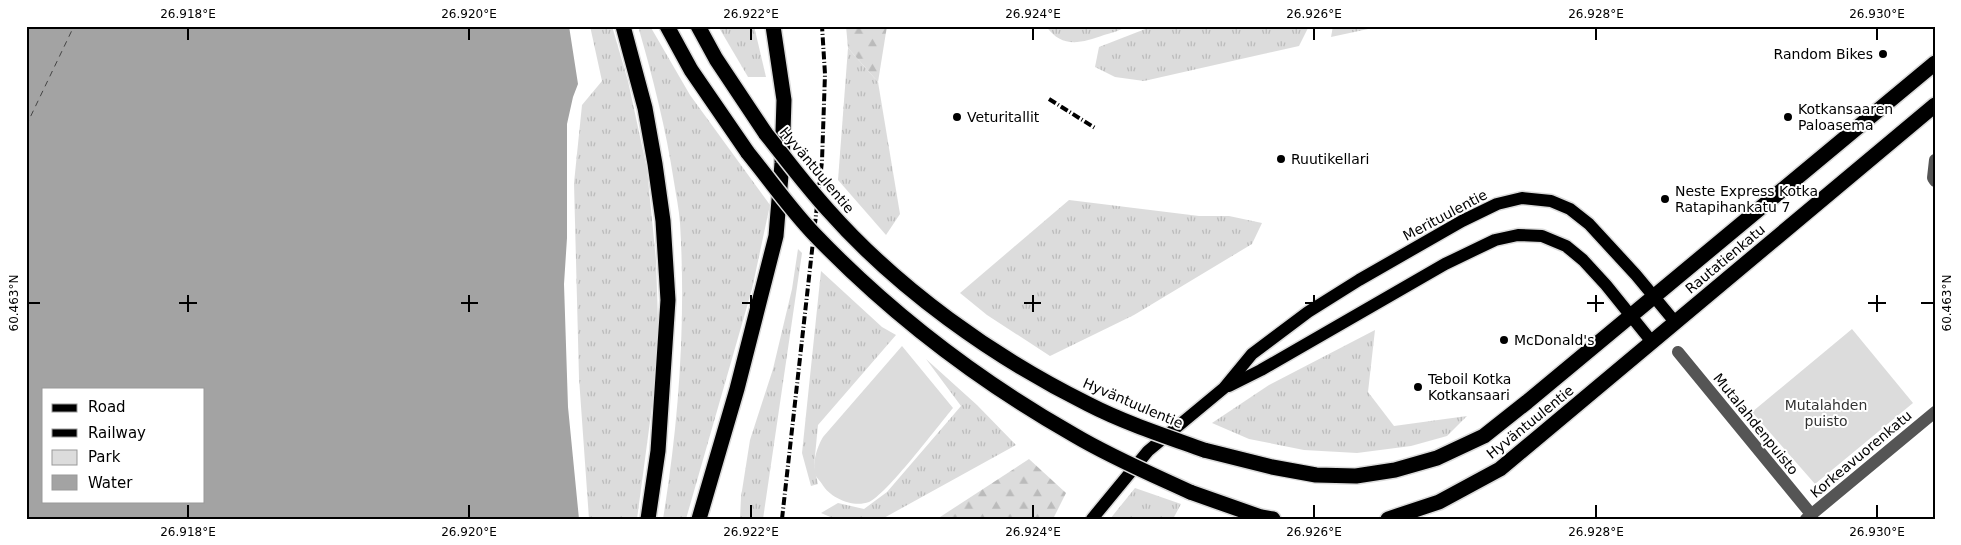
<svg xmlns="http://www.w3.org/2000/svg" width="1961" height="545" font-family="'DejaVu Sans',sans-serif">
<style>
.grass{fill:url(#grass-tufts)}
.forest{fill:url(#forest-firs)}
.park{fill:#dcdcdc}
.water{fill:#a3a3a3;fill-rule:evenodd}
.lines{fill:none;stroke-linecap:round;stroke-linejoin:round}
.ferry{stroke:#444;stroke-width:1;stroke-dasharray:6 5;stroke-linecap:butt}
.major-casing{stroke:#dbdbdb;stroke-width:15}
.highway-casing{stroke:#dbdbdb;stroke-width:18}
.minor{stroke:#555;stroke-width:12}
.major{stroke:#000;stroke-width:12}
.highway{stroke:#000;stroke-width:15}
.rail{stroke:#000;stroke-width:4;stroke-dasharray:8 2.5 1 2.5;stroke-linecap:butt}
.highway-bridge-casing{stroke:#dbdbdb;stroke-width:18;stroke-linecap:butt}
.highway-bridge{stroke:#000;stroke-width:15}
.ticks{fill:none;stroke:#000;stroke-width:2}
.poi-dot{fill:#000;stroke:#fff;stroke-width:2}
.labels{text-anchor:middle;dominant-baseline:central;stroke-width:4;stroke-linejoin:round;paint-order:stroke}
.poi-label{font-size:14px;fill:#000;stroke:#fff;text-anchor:start}
.street-label{font-size:14px;fill:#000;stroke:#fff}
.park-label{font-size:14px;fill:#333;stroke:#fff}
.neatline{fill:none;stroke:#000;stroke-width:2}
.ticks-label{font-size:12px;text-anchor:middle;fill:#000}
</style>
<defs>
<pattern id="grass-tufts" width="24" height="20" patternUnits="userSpaceOnUse" patternTransform="scale(1.25)"><rect width="24" height="20" fill="#dcdcdc"/><path d="M3 7l-1-3M5 7V3M7 7l1-3M15 17l-1-3M17 17v-4M19 17l1-3" fill="none" stroke="#bbb"/></pattern>
<pattern id="forest-firs" width="22" height="20" patternUnits="userSpaceOnUse" patternTransform="scale(1.25)"><rect width="22" height="20" fill="#dcdcdc"/><path d="M5 1l3.5 6h-7zM16 11l3.5 6h-7z" fill="#bbb"/></pattern>
</defs>
<rect width="100%" height="100%" fill="#fff"/>
<!-- grass -->
<g class="grass">
<polygon points="590,26 612,26 628,81 647,169 656,260 658,322 653,399 637,519 589,519 579,378 574,183 582,105 602,81"/>
<path d="M638,26H650L690,95L770,205L752,289L686,519H663C679,422 686,321 680,223C679,209 676,195 674,182C666,129 653,78 638,26Z"/>
<polygon points="718,26 754,26 766,77 748,77"/>
<path d="M1046,26H1126C1120,31 1111,33 1104,35C1081,43 1062,49 1046,26Z"/>
<polygon points="1153,26 1309,26 1299,46 1144,81 1115,77 1095,67 1099,47"/>
<polygon points="1333,26 1382,26 1331,37"/>
<polygon points="848,48 878,82 900,214 886,235 838,180"/>
<polygon points="1069,200 1199,216 1229,216 1262,223 1252,244 1134,315 1050,356 987,315 960,293"/>
<polygon points="798,249 802,253 763,519 740,519 741,497 750,440 773,369 792,289"/>
<polygon points="821,271 882,327 896,335 818,425 814,466 818,484 811,486 802,453"/>
<polygon points="1375,330 1368,392 1394,426 1467,416 1447,436 1411,446 1357,453 1304,450 1249,439 1212,423 1269,385"/>
<polygon points="926,359 977,405 1016,445 882,519 835,519 821,513 838,503 864,509 887,492 961,406"/>
<polygon points="1135,488 1181,504 1173,519 1110,519"/>
</g>
<!-- forest -->
<g class="forest">
<polygon points="846,26 887,26 878,82 848,48"/>
<polygon points="1029,459 1066,493 1053,519 937,519"/>
</g>
<!-- park -->
<g class="park">
<polygon points="1852,329 1913,403 1815,484 1752,412"/>
<path d="M902,346L953,408C938,426 886,495 869,502C853,508 830,498 822,484C820,481 816,477 815,474C812,463 817,447 823,437Z"/>
</g>
<!-- water -->
<path class="water" d="M26,26H569L578,84L573,97L567,124V238L564,284L568,407L579,519H26ZM44,389H204V501H44Z"/>
<g class="lines">
<!-- ferry -->
<polyline class="ferry" points="26,126 74,26"/>
<defs>
<g id="major">
<polyline points="1229,386 1261,370 1445,264 1495,240 1518,235 1542,236 1566,246 1583,260 1606,285 1652,342"/>
<polyline points="1092,519 1148,451 1224,388 1252,354 1308,312 1359,280 1462,221 1497,204 1522,198 1551,201 1570,209 1589,224 1636,275 1675,322"/>
</g>
<g id="highway">
<polyline points="623,26 645,108 655,164 663,221 668,300 658,451 648,519"/>
<polyline points="667,26 691,70 748,153"/>
<polyline points="698,26 716,59 766,134"/>
<polyline points="1204,450 1272,467 1316,475 1356,476 1395,470 1437,458 1484,436 1527,402 1935,63"/>
<polyline points="1190,492 1261,517 1273,519"/>
<polyline points="699,519 737,389 776,236 782,163 784,100 773,26"/>
<polyline points="1388,519 1439,502 1500,469 1935,105"/>
</g>
</defs>
<!-- major casing -->
<use href="#major" class="major-casing"/>
<!-- highway casing -->
<use href="#highway" class="highway-casing"/>
<!-- minor -->
<g class="minor">
<polyline points="1935,160 1933,178 1935,181"/>
<polyline points="1678,352 1811,514"/>
<polyline points="1806,519 1935,412"/>
</g>
<!-- major -->
<use href="#major" class="major"/>
<!-- highway -->
<use href="#highway" class="highway"/>
<!-- rail -->
<g class="rail">
<polyline points="1049,99 1095,128"/>
<polyline points="782,519 822,161 825,74 822,26"/>
</g>
<defs>
<g id="highway-bridge">
<path d="M766,134C786,159 806,186 828,210C898,289 993,357 1088,404C1125,423 1165,436 1204,450"/>
<path d="M748,153C770,180 791,210 815,235C891,314 979,381 1074,435C1111,457 1151,474 1190,492"/>
</g>
</defs>
<!-- highway-bridge casing -->
<use href="#highway-bridge" class="highway-bridge-casing"/>
<!-- highway-bridge -->
<use href="#highway-bridge" class="highway-bridge"/>
</g>
<!-- ticks -->
<path class="ticks" d="M188,28V40M469,28V40M751,28V40M1033,28V40M1314,28V40M1596,28V40M1877,28V40M188,295V312M469,295V312M751,295V312M1033,295V312M1314,295V312M1596,295V312M1877,295V312M28,303H40M179,303H197M461,303H478M742,303H760M1024,303H1041M1305,303H1323M1587,303H1604M1868,303H1886M1921,303H1934M188,505V518M469,505V518M751,505V518M1033,505V518M1314,505V518M1596,505V518M1877,505V518"/>
<!-- markers -->
<g class="poi-dot">
<circle cx="1883" cy="54" r="5"/>
<circle cx="957" cy="117" r="5"/>
<circle cx="1788" cy="117" r="5"/>
<circle cx="1281" cy="159" r="5"/>
<circle cx="1665" cy="199" r="5"/>
<circle cx="1504" cy="340" r="5"/>
<circle cx="1418" cy="387" r="5"/>
</g>
<g class="labels">
<!-- poi labels -->
<g class="poi-label">
<text x="1873" y="54" text-anchor="end">Random Bikes</text>
<text x="1798" y="109">Kotkansaaren<tspan x="1798" dy="16">Paloasema</tspan></text>
<text x="967" y="117">Veturitallit</text>
<text x="1291" y="159">Ruutikellari</text>
<text x="1675" y="191">Neste Express Kotka<tspan x="1675" dy="16">Ratapihankatu 7</tspan></text>
<text x="1514" y="340">McDonald's</text>
<text x="1428" y="379">Teboil Kotka<tspan x="1428" dy="16">Kotkansaari</tspan></text>
</g>
<!-- street labels -->
<g class="street-label">
<text transform="translate(817 170) rotate(50)">Hyväntuulentie</text>
<text transform="translate(1445 215) rotate(-28)">Merituulentie</text>
<text transform="translate(1725 259) rotate(-40)">Rautatienkatu</text>
<text transform="translate(1133 403) rotate(23)">Hyväntuulentie</text>
<text transform="translate(1530 422) rotate(-39)">Hyväntuulentie</text>
<text transform="translate(1756 424) rotate(51)">Mutalahdenpuisto</text>
<text transform="translate(1861 454) rotate(-40)">Korkeavuorenkatu</text>
</g>
<!-- park labels -->
<g class="park-label">
<text x="1826" y="405">Mutalahden<tspan x="1826" dy="16">puisto</tspan></text>
</g>
</g>
<!-- border -->
<rect width="1961" height="545" fill="none" stroke="#ffffff" stroke-width="55"/>
<!-- legend -->
<rect x="42" y="388" width="162" height="115" fill="#ffffff" stroke="#999999"/>
<rect x="52" y="404" width="25" height="8" fill="#000000" stroke="#999999"/>
<text x="88" y="412" font-size="15" fill="#000000">Road</text>
<rect x="52" y="429" width="25" height="8" fill="#000000" stroke="#999999"/>
<text x="88" y="438" font-size="15" fill="#000000">Railway</text>
<rect x="52" y="450" width="25" height="15" fill="#dcdcdc" stroke="#999999"/>
<text x="88" y="462" font-size="15" fill="#000000">Park</text>
<rect x="52" y="475" width="25" height="15" fill="#a3a3a3" stroke="#999999"/>
<text x="88" y="488" font-size="15" fill="#000000">Water</text>
<rect x="28" y="28" width="1906" height="490" class="neatline"/>
<g class="ticks-label">
<text x="188" y="18">26.918°E</text>
<text x="469" y="18">26.920°E</text>
<text x="751" y="18">26.922°E</text>
<text x="1033" y="18">26.924°E</text>
<text x="1314" y="18">26.926°E</text>
<text x="1596" y="18">26.928°E</text>
<text x="1877" y="18">26.930°E</text>
<text transform="translate(14 303) rotate(-90)" y="4">60.463°N</text>
<text transform="translate(1947 303) rotate(-90)" y="4">60.463°N</text>
<text x="188" y="536">26.918°E</text>
<text x="469" y="536">26.920°E</text>
<text x="751" y="536">26.922°E</text>
<text x="1033" y="536">26.924°E</text>
<text x="1314" y="536">26.926°E</text>
<text x="1596" y="536">26.928°E</text>
<text x="1877" y="536">26.930°E</text>
</g>
</svg>
